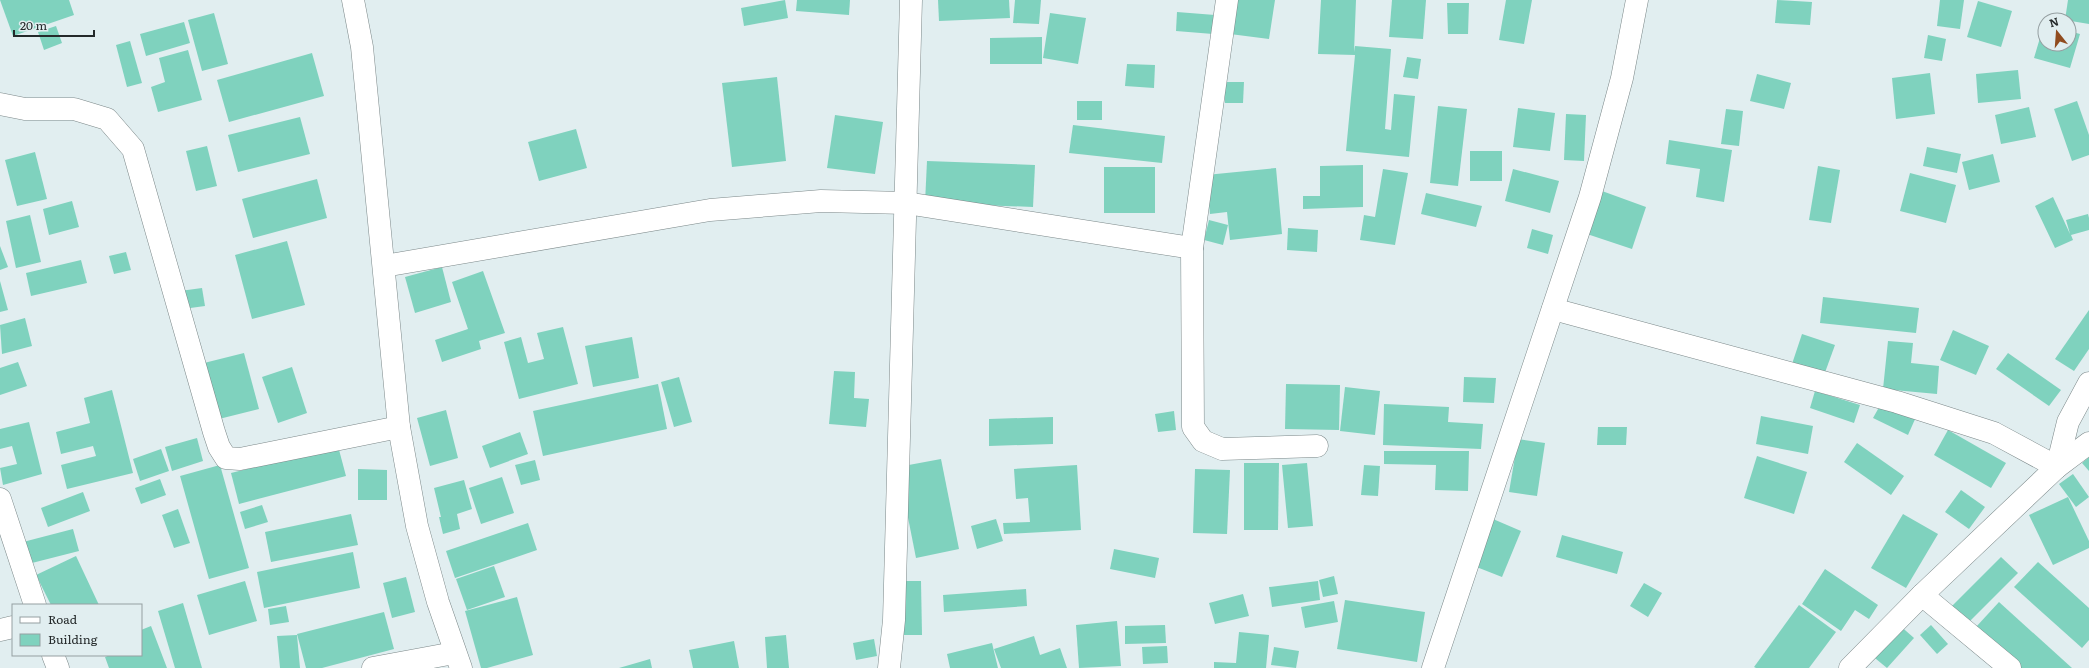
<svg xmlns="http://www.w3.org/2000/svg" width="2089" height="668" font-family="Literata,serif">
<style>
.building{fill:#7fd2be}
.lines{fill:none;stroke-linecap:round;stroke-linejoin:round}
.minor-casing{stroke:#7c8889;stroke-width:23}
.minor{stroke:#fff;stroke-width:22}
</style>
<rect width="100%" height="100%" fill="#e1eef0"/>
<!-- building -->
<g class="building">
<polygon points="0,0 69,0 74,15 13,36"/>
<polygon points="785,0 788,18 744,26 741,8"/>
<polygon points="797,0 850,0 849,15 796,11"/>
<polygon points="938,0 1009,0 1010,18 939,21"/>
<polygon points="1015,0 1041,0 1039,24 1013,23"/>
<polygon points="1235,0 1275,0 1269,39 1230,34"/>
<polygon points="1321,0 1356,0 1354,52 1355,46 1391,49 1385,129 1391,130 1394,94 1415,96 1409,157 1346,151 1355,55 1318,54"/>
<polygon points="1392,0 1426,0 1423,39 1389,37"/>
<polygon points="1506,0 1532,0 1524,44 1499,40"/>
<polygon points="1777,0 1812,2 1810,25 1775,23"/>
<polygon points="1940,0 1964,0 1960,29 1937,26"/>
<polygon points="2068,0 2089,0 2089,24 2065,20"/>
<polygon points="1978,1 2012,11 2001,47 1967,37"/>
<polygon points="1447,3 1469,3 1468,34 1448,34"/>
<polygon points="1177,12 1215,15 1213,34 1176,31"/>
<polygon points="214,13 228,64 202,71 188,20"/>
<polygon points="1050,13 1086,18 1078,64 1043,58"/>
<polygon points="2045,21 2045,44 2069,44 2069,31 2080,34 2070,68 2034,58"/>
<polygon points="184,22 190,43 146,56 140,34"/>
<polygon points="56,26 62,43 44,50 38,32"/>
<polygon points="1928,35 1946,39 1942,61 1924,58"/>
<polygon points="1042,37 1042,64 990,64 990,38"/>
<polygon points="130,41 142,83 127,87 116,45"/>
<polygon points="188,50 202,100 158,112 151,87 165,82 159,58"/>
<polygon points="312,53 324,96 229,122 217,80"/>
<polygon points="1407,57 1421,59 1418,79 1403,77"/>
<polygon points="1127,64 1155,65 1154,88 1125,86"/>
<polygon points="2018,70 2021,99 1978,103 1976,74"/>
<polygon points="1930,73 1935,114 1896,119 1892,78"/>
<polygon points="1757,74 1791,83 1784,109 1750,101"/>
<polygon points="777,77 786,161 732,167 722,83"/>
<polygon points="1224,82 1244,82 1243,103 1225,103"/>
<rect x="1077" y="101" width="25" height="19"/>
<polygon points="2077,101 2089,135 2089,155 2072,161 2054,109"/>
<polygon points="1438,106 1467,109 1458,186 1430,183"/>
<polygon points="2029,107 2036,137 2001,144 1995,115"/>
<polygon points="1518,108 1555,113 1550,151 1513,147"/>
<polygon points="1726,109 1743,111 1739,146 1721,144"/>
<polygon points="1566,114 1586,115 1584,161 1564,160"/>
<polygon points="835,115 883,122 875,174 827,168"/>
<polygon points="300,117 310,154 238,172 228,135"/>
<polygon points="1073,125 1165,136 1162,163 1069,153"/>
<polygon points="576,129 587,168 539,181 528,142"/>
<polygon points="1669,140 1732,150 1724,202 1696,197 1700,169 1666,164"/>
<polygon points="207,146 217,186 196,191 186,151"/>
<polygon points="1927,147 1961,154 1957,173 1923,166"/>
<rect x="1470" y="151" width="32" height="30"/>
<polygon points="35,152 47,199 17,206 5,160"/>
<polygon points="1993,154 2000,182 1969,190 1962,162"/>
<polygon points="927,161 1035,165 1033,207 925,203"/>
<polygon points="1363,165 1363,207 1303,209 1303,196 1320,196 1320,166"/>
<polygon points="1818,166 1840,170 1831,223 1809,220"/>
<rect x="1104" y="167" width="51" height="46"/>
<polygon points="1276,168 1282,234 1230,240 1227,212 1210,214 1206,175"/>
<polygon points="1383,169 1408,173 1395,245 1360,240 1364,215 1375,217"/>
<polygon points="1513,169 1559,181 1550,213 1505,201"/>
<polygon points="1910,173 1956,185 1946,223 1900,211"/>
<polygon points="317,179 327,218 253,238 242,199"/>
<polygon points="1602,191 1646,207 1632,249 1587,234"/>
<polygon points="1426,193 1482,206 1476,227 1421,214"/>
<polygon points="2053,197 2070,234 2066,220 2088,214 2089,218 2089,230 2071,235 2073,240 2055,248 2035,206"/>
<polygon points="72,201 79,227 49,235 43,209"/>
<polygon points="30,215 41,262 16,268 6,221"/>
<polygon points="1209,220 1228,225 1223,245 1204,240"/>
<polygon points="1288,228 1318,230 1317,252 1287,250"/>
<polygon points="1532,229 1553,235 1548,254 1527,248"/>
<polygon points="287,241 305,305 252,319 235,255"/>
<polygon points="0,246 8,267 0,270"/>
<polygon points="126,252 131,270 114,274 109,256"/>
<polygon points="81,260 87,283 31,296 26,273"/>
<polygon points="442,267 451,302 415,313 405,277"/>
<polygon points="483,271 505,333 479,341 481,349 442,362 435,340 468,329 452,282"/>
<polygon points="0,281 8,310 0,312"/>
<polygon points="202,288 205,306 183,309 180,291"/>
<polygon points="1823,297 1919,308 1916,333 1820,323"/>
<polygon points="2089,310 2089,349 2074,371 2055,359"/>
<polygon points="25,318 32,346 2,354 0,325"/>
<polygon points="563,327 578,384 519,399 504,342 521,337 528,363 544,359 537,333"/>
<polygon points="1953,330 1989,346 1976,375 1940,360"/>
<polygon points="1802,334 1835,345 1823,378 1791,367"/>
<polygon points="632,337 639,378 593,387 585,346"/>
<polygon points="1888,341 1913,343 1911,363 1939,366 1937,394 1883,389"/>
<polygon points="244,353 259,409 219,419 204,363"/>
<polygon points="2008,353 2061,390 2049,406 1996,369"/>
<polygon points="18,362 27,386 0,395 0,368"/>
<polygon points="292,367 307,413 278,423 262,377"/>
<polygon points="834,371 855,372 854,398 869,399 866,427 829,424"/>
<polygon points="679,377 692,422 674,427 661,382"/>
<polygon points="1464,377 1496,378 1494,403 1463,402"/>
<polygon points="658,384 667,429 543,456 533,411"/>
<polygon points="1286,384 1340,385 1339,430 1285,429"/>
<polygon points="1345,387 1380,391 1375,435 1340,431"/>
<polygon points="112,390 133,473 67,489 61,465 96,456 93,446 61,454 56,432 90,423 84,398"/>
<polygon points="1815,391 1860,405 1854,423 1810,408"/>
<polygon points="1882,402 1916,417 1908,435 1873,418"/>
<polygon points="1384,404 1449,407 1448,422 1483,424 1481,449 1383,445"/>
<polygon points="446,410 458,458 430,466 417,418"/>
<polygon points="1174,411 1176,430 1158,432 1155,414"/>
<polygon points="1761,416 1813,426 1808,454 1756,444"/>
<polygon points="1053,417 1053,444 989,446 989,419"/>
<polygon points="29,422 42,474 3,485 0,468 17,464 12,446 0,449 0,429"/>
<polygon points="1598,427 1627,427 1626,445 1597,445"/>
<polygon points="1948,430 2006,463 1991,488 1934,455"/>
<polygon points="520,432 528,454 490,468 482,446"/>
<polygon points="197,438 203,461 172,471 165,447"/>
<polygon points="1518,439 1545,443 1537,496 1509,492"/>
<polygon points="1857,443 1904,476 1891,495 1844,462"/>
<polygon points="338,446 346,476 239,504 231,473"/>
<polygon points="161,449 169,471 140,481 133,459"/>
<polygon points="1384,451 1469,451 1468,491 1435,490 1436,465 1384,464"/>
<polygon points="1757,456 1807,472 1794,514 1744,498"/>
<polygon points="2089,457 2089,471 2082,463"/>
<polygon points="941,459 959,549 916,558 898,467"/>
<polygon points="535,460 540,480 521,485 515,465"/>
<polygon points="1244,463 1279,463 1278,530 1244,530"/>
<polygon points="1307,463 1313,526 1288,528 1282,465"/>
<polygon points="220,465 249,568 209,579 180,476"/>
<polygon points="1077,465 1081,530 1004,534 1003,523 1030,522 1028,498 1016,499 1014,469"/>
<polygon points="1364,465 1380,466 1378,496 1361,495"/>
<polygon points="358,469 387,470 387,500 358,500"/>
<polygon points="1195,469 1230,470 1227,534 1193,533"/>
<polygon points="2073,474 2089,497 2076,507 2059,484"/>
<polygon points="502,477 514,513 481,524 469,488"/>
<polygon points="160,479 166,495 141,504 135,488"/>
<polygon points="464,480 472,509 457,514 460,529 443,534 439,517 441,517 434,488"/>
<polygon points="1961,490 1985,507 1969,529 1945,512"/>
<polygon points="83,492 90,511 48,527 41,508"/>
<polygon points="2068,497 2089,541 2089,548 2053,565 2029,515"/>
<polygon points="262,505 268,522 245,529 240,512"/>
<polygon points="178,509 190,543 174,548 162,515"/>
<polygon points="351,514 358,545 271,562 265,532"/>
<polygon points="1903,514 1938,534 1906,588 1871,568"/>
<polygon points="996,519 1003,541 977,549 971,526"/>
<polygon points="1493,519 1521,531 1502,577 1474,566"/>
<polygon points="528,523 537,550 455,578 446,551"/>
<polygon points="73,529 79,551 28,564 23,542"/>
<polygon points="1562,535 1623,552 1617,574 1556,557"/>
<polygon points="1114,549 1159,558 1155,578 1110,569"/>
<polygon points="353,552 360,588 264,608 257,572"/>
<polygon points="76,556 99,605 51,605 36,575"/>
<polygon points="2001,557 2018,573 1969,622 1952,606"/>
<polygon points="2038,562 2089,608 2089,640 2082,648 2014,587"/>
<polygon points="494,566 505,597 467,610 456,579"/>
<polygon points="1825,569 1878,605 1869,619 1855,610 1841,631 1802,604"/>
<polygon points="1334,576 1338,594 1323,597 1319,580"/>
<polygon points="406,577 415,612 392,618 383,583"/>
<polygon points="245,581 257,621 209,635 197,595"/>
<polygon points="898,581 921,581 922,635 899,635"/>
<polygon points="1318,581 1320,600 1272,607 1269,587"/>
<polygon points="1644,583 1662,593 1648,617 1630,606"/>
<polygon points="1026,589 1027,606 944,612 943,595"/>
<polygon points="1243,594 1249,616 1215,624 1209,603"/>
<polygon points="517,597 533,655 487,668 481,668 465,611"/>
<polygon points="1345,600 1425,612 1417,662 1337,649"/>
<polygon points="1334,601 1338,622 1305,628 1301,607"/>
<polygon points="1999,602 2072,668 2020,668 1976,627"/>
<polygon points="183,603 202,668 175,668 158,611"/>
<polygon points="1799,605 1836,632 1809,668 1756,668 1754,667"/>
<polygon points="286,606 289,622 270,625 268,609"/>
<polygon points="384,612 394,649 322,668 306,668 297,634"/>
<polygon points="1117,621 1121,666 1079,668 1076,625"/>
<polygon points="1897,623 1914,638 1887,668 1870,654"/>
<polygon points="1165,625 1166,643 1125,644 1125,626"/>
<polygon points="1931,625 1948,644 1937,654 1920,635"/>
<polygon points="151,626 167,668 109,668 105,657 110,655 141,655 141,630"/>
<polygon points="1239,632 1269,635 1266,668 1214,668 1214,662 1236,663"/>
<polygon points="297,635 300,668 280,668 277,636"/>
<polygon points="786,635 789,668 767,668 765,637"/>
<polygon points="1034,636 1040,655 1060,648 1067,668 1001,668 994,649"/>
<polygon points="874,639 877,656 856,660 853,643"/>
<polygon points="734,641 739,668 693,668 689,650"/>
<polygon points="992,643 998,668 950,668 947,654"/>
<polygon points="1167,646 1168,663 1143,664 1142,647"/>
<polygon points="1274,647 1299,651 1296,668 1271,665"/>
<polygon points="650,659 652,668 619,668"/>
</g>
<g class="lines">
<defs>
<g id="minor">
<polyline points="353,0 362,47 399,427 417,526 438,602 461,668"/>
<polyline points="1227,0 1192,248 1193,427 1203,441 1222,449 1317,446"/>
<polyline points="0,104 25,109 74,109 107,119 133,149 214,432 219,447 226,458 240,459 399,427"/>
<polyline points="384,266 710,210 821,201 906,203 1192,248"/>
<polyline points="1553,309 1897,402 1994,433 2057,467"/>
<polyline points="2057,467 2068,422 2089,383"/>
<polyline points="0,499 35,605"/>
<polyline points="1922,595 2010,668"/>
<polyline points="0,630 13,627"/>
<polyline points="53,655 58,668"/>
<polyline points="373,668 454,653"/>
<polyline points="889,668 894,620 911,0"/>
<polyline points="1433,668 1590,197 1622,78 1637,0"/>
<polyline points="1850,668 1922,595 2057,467 2089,443"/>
</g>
</defs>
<!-- minor casing -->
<use href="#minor" class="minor-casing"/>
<!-- minor -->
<use href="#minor" class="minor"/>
</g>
<!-- legend -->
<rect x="12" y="604" width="130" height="52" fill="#e1eef0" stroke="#959fa1"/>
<rect x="20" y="617" width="20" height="6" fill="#ffffff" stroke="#959fa1"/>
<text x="48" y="624" font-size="12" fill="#24292a">Road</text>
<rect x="20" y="634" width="20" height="12" fill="#7fd2be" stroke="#959fa1"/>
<text x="48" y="644" font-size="12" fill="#24292a">Building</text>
<!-- north arrow -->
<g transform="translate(2057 32) rotate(343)"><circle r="19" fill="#e1eef0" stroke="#959fa1"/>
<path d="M0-3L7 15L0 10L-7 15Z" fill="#904c1f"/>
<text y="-6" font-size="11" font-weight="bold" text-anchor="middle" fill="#24292a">N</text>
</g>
<!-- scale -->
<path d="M14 30v6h80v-6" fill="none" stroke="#24292a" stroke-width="2"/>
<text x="20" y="30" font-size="12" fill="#24292a" stroke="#e1eef0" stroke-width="3" paint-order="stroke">20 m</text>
</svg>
